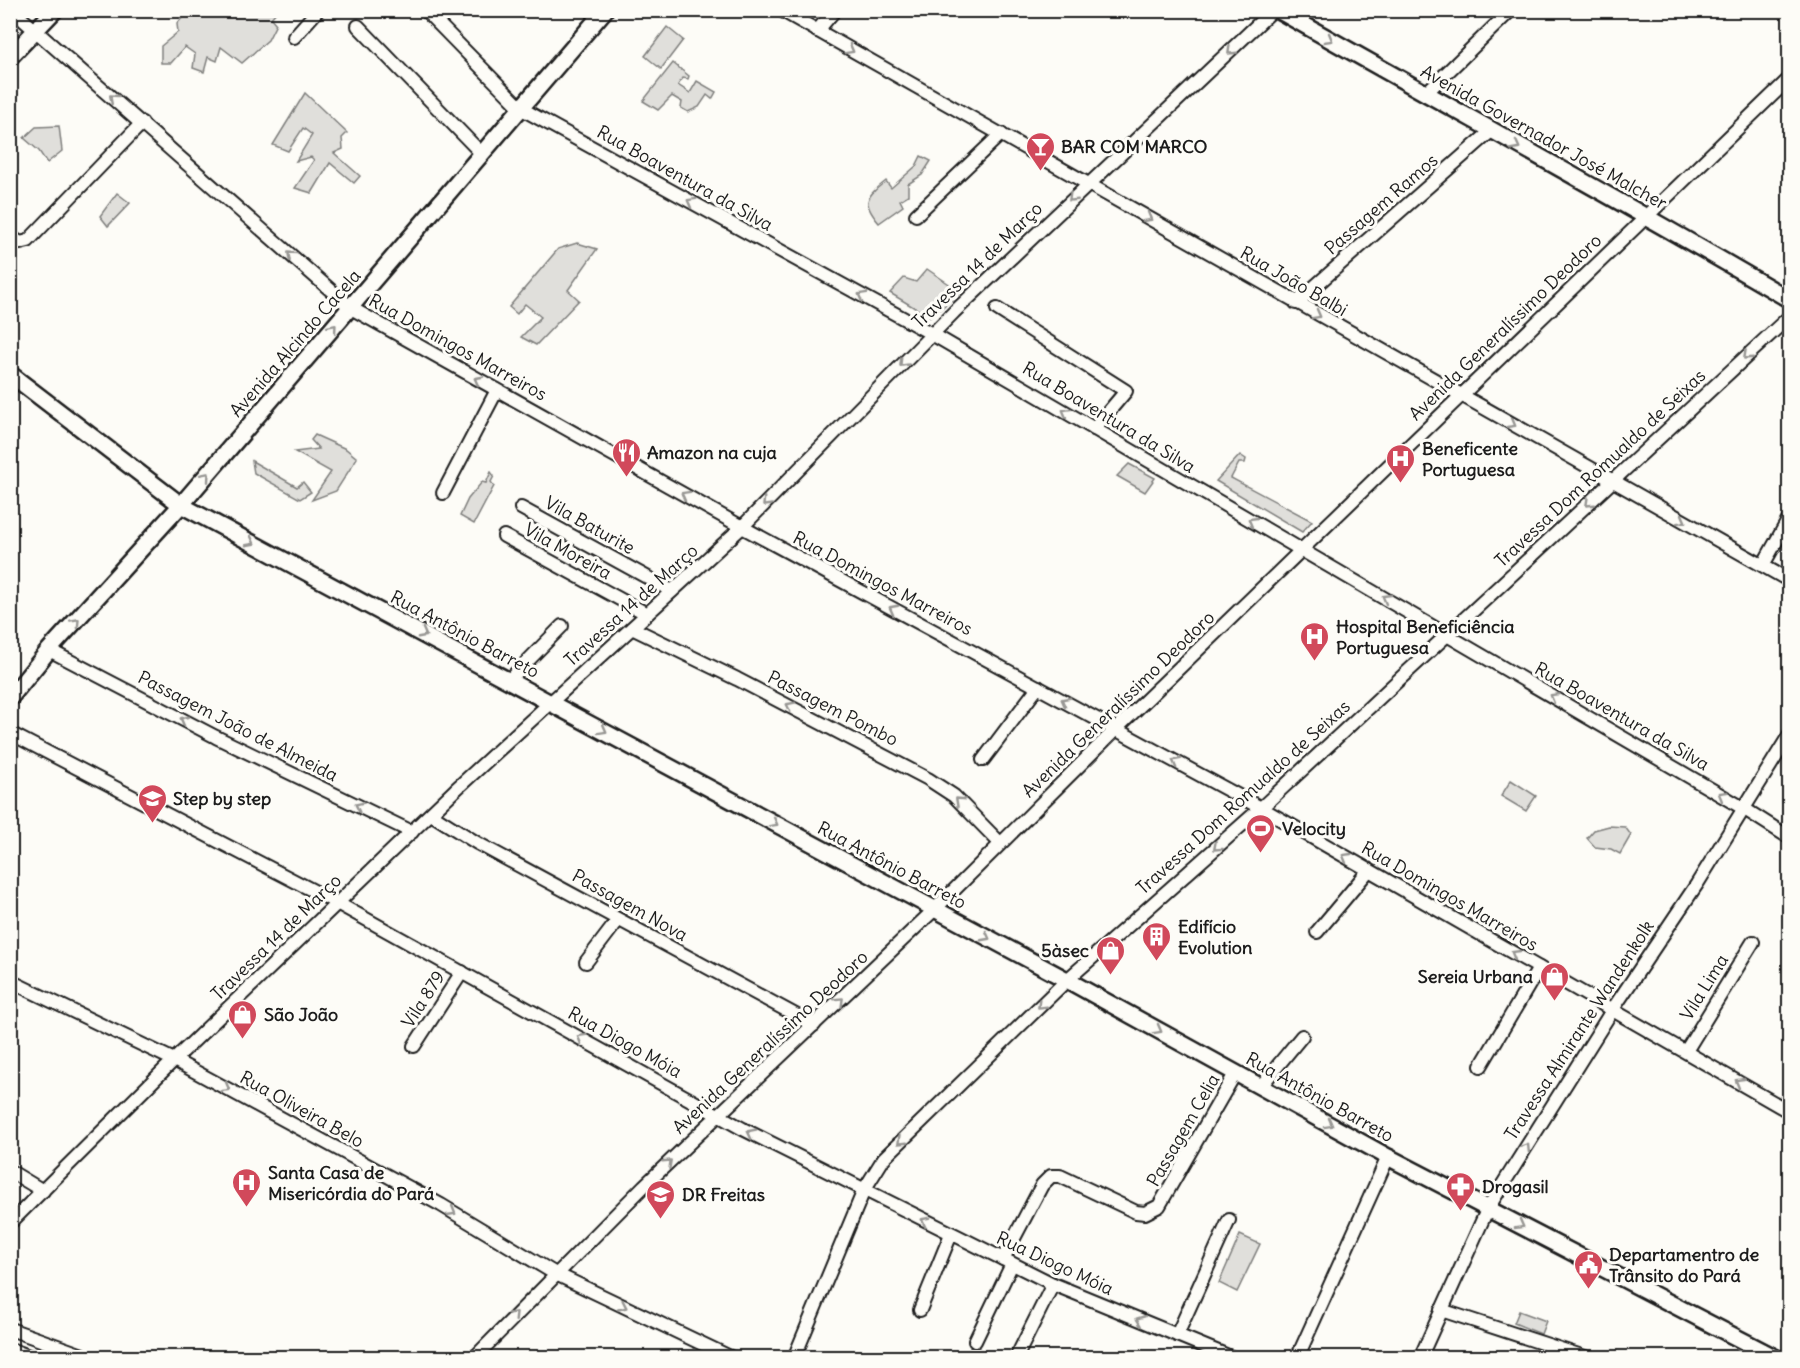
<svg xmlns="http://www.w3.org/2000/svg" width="1800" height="1368" font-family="Delius,sans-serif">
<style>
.green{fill:#e0dfdb;stroke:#7e7e7c;stroke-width:1.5}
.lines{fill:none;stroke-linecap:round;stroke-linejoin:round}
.minor-casing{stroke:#1c1c1c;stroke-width:16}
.major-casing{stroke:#1c1c1c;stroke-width:20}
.minor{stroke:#fdfcf7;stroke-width:12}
.major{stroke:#fdfcf7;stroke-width:15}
.oneway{stroke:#989794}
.labels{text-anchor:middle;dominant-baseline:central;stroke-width:6;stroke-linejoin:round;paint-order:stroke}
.street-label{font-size:18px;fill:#1c1c1c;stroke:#fdfcf7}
.poi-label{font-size:18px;font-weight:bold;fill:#1c1c1c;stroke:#fdfcf7;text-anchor:start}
</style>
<rect width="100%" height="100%" fill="#fdfcf7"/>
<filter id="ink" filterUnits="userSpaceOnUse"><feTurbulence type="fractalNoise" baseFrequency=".0167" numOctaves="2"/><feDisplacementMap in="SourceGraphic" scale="12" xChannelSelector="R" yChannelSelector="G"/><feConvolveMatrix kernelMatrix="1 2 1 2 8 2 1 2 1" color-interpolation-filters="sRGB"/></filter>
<g filter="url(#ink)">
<!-- green -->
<g class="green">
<polygon points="194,11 194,10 277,11 271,18 276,24 268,40 242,63 221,47 217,61 208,57 204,72 193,68 195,54 185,47 171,63 161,63 161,46 178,32 177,24 186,13"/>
<polygon points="667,27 683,40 661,69 645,56"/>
<polygon points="673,63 689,76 688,79 683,78 678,85 690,93 697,81 716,92 712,99 707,95 699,107 688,112 681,108 682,102 672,96 658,110 643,101"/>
<polygon points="305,93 347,133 342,138 343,149 334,153 360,176 354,183 330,163 312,193 295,188 314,160 311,157 296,161 312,135 303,128 288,151 273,145"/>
<polygon points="59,126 62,151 47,163 39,151 24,138 36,127"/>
<path d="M921,156L931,161L922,175L908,184V195L900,200L903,206L879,223C861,202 866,197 886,181L891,188L916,166Z"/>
<polygon points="117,193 130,203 108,226 100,216"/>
<polygon points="577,243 597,249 568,290 579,300 536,345 521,337 541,317 525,304 517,314 509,307 558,249"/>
<polygon points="927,269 961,292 930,317 890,293 904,278 916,282"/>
<polygon points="315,435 346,449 357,458 336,491 312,500 331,472 295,452 319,449 311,440"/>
<polygon points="1240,455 1246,459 1245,463 1239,463 1231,478 1312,521 1302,532 1216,481"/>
<polygon points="252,461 297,487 303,482 311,492 300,499 254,473"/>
<polygon points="1129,464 1155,478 1145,492 1117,476"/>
<polygon points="491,472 494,476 491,482 494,486 474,524 460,516 468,499 482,482 486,483"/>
<polygon points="1511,780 1536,796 1526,811 1501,796"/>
<polygon points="1609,826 1625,827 1631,835 1620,854 1611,849 1595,847 1587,838 1594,830"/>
<polygon points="1240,1235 1260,1244 1237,1292 1219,1283"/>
<polygon points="1519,1311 1546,1321 1541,1334 1514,1323"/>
</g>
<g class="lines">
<defs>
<g id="minor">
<polyline points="12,10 351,308 742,527 1261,808 1790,1112"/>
<polyline points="425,10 522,109 932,334 1743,808 1790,838"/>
<polyline points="781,10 1790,581"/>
<polyline points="358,26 482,154"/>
<polyline points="817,31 835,10"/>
<polyline points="294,37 318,10"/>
<polyline points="1425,94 1511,10"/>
<polyline points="916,215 1001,134"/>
<polyline points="10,236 20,243 28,241 142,123"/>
<polyline points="1296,303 1490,132"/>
<polyline points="997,309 1126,391 1094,429"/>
<polyline points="443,493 497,390"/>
<polyline points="521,508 672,591"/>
<polyline points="504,536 647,614"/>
<polyline points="1763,565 1790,517"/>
<polyline points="632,628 737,679 928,779 954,796 1000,843"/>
<polyline points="49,650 216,737 412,832"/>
<polyline points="509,680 562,626"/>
<polyline points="10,733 337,903 743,1129 1053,1284 1233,1358"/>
<polyline points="983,760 1038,687"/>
<polyline points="431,814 477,843 814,1025"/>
<polyline points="1317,932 1369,870"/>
<polyline points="586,962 618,920"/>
<polyline points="10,981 174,1060 441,1205 554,1273 732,1358"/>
<polyline points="414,1046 462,972"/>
<polyline points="1686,1051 1753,942"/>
<polyline points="1481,1066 1539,968"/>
<polyline points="1261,1086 1302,1036"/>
<polyline points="10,1171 43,1191"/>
<polyline points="10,1223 174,1060 455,790 742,527 954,312 1273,10"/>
<polyline points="1003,1259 1042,1185 1051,1176 1060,1176 1136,1212 1145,1213 1159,1206 1236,1072"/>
<polyline points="920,1310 951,1234"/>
<polyline points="1441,1310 1588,1358"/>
<polyline points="10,1329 91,1358"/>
<polyline points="1177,1335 1229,1220"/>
<polyline points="975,1341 1012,1264"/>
<polyline points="10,1349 34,1358"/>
<polyline points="474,1358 644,1186 934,910 1116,729 1790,78"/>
<polyline points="794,1358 864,1190 884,1158 1067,980 1261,808 1790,316"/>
<polyline points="1016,1358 1053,1284"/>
<polyline points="1297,1358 1388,1157"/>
<polyline points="1420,1358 1488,1208 1613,1009 1697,884 1790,734"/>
</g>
<g id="major">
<path d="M1278,10C1448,107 1621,200 1790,300"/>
<polyline points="10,57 55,10"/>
<polyline points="10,374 181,505 1067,980 1388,1157 1776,1358"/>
<polyline points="10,698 49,650 181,505 605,10"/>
</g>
</defs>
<!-- minor casing -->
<use href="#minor" class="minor-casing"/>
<!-- major casing -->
<use href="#major" class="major-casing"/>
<!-- minor -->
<use href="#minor" class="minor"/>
<!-- major -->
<use href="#major" class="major"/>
</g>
<!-- one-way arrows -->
<defs><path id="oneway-chevron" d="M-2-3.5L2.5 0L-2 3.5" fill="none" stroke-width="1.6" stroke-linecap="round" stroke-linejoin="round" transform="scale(1.5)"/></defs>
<g class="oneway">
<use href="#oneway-chevron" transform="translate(1329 39) rotate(30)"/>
<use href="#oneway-chevron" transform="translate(850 50) rotate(29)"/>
<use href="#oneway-chevron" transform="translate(1231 51) rotate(136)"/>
<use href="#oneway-chevron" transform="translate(113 98) rotate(-139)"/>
<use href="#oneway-chevron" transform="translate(1516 146) rotate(28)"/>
<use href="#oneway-chevron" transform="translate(1072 198) rotate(136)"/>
<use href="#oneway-chevron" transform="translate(691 202) rotate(-151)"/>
<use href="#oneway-chevron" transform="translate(1148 218) rotate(30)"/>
<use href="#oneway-chevron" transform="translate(291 255) rotate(-138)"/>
<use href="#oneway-chevron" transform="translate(862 296) rotate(-151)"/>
<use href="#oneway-chevron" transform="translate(1317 315) rotate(29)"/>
<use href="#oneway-chevron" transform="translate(333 328) rotate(-49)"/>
<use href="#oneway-chevron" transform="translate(1747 356) rotate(137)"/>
<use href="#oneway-chevron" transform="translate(903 363) rotate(134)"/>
<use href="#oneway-chevron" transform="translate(478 380) rotate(-152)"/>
<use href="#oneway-chevron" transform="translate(1066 412) rotate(-150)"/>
<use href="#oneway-chevron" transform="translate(1512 424) rotate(30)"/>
<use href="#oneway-chevron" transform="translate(206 476) rotate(-49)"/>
<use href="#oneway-chevron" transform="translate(685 495) rotate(-151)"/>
<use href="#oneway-chevron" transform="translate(766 503) rotate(134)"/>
<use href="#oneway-chevron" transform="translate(1589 503) rotate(137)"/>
<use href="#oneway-chevron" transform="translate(1682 520) rotate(29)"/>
<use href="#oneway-chevron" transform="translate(1252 521) rotate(-150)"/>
<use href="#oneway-chevron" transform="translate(251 542) rotate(28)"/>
<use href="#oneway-chevron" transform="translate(1386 598) rotate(-150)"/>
<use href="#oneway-chevron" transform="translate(893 609) rotate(-152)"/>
<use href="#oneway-chevron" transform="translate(76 622) rotate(-47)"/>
<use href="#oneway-chevron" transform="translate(423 634) rotate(28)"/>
<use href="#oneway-chevron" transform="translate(1554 697) rotate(-150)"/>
<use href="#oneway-chevron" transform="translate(1065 701) rotate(-152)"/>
<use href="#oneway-chevron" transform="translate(790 706) rotate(-153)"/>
<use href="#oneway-chevron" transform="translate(184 720) rotate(-152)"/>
<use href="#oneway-chevron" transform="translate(603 730) rotate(29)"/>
<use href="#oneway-chevron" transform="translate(1176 762) rotate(-152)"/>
<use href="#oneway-chevron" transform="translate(1722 795) rotate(-150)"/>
<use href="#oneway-chevron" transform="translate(959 801) rotate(-137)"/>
<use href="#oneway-chevron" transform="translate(359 806) rotate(-154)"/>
<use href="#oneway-chevron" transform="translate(774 823) rotate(29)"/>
<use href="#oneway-chevron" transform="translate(1217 847) rotate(138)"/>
<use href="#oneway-chevron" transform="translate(1346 857) rotate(-150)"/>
<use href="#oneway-chevron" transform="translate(986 937) rotate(28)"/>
<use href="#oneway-chevron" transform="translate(1515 954) rotate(-150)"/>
<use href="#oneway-chevron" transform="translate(840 1001) rotate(-44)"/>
<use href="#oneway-chevron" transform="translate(1041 1005) rotate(136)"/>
<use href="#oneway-chevron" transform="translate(1158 1030) rotate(29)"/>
<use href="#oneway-chevron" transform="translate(581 1038) rotate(-151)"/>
<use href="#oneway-chevron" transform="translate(1739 1082) rotate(-150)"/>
<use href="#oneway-chevron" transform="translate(226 1088) rotate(29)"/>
<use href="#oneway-chevron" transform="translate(1329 1124) rotate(29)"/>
<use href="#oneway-chevron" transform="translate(751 1133) rotate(-153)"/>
<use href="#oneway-chevron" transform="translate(901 1141) rotate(136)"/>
<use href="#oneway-chevron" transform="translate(1526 1147) rotate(-58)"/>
<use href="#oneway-chevron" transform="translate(668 1163) rotate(-43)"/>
<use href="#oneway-chevron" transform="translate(452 1212) rotate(31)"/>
<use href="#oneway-chevron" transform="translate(925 1221) rotate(-153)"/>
<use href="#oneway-chevron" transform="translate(1520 1225) rotate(29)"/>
<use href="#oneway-chevron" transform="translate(623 1306) rotate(25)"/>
<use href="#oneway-chevron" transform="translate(514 1315) rotate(-46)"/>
<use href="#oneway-chevron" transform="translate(1140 1320) rotate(-158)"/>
</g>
</g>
<!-- icons -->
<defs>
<symbol id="bar-pin" viewBox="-11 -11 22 30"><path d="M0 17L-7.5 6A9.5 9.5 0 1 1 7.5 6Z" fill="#d1495b" stroke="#fdfcf7"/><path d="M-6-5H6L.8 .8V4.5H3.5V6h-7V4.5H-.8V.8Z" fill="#fff"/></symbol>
<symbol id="restaurant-pin" viewBox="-11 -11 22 30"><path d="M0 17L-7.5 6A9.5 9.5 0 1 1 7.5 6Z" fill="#d1495b" stroke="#fdfcf7"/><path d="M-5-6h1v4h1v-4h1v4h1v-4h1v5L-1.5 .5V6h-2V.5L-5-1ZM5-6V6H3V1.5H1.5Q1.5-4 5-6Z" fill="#fff"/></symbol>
<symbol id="hospital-pin" viewBox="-11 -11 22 30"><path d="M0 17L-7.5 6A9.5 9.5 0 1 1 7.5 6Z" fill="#d1495b" stroke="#fdfcf7"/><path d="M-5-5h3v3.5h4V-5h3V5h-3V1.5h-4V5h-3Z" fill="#fff"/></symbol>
<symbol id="school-pin" viewBox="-11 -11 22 30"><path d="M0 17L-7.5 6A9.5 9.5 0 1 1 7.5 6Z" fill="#d1495b" stroke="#fdfcf7"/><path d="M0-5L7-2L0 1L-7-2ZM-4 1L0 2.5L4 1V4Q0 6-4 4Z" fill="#fff"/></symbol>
<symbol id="stadium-pin" viewBox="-11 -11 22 30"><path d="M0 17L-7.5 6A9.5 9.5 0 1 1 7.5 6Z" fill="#d1495b" stroke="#fdfcf7"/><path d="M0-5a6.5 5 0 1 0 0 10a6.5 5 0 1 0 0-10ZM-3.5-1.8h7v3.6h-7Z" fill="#fff"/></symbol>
<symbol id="building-pin" viewBox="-11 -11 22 30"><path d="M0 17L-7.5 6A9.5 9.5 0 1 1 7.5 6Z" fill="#d1495b" stroke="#fdfcf7"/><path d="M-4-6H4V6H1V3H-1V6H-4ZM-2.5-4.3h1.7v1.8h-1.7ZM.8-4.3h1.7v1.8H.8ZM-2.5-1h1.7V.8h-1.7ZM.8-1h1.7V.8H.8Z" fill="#fff"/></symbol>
<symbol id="shop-pin" viewBox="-11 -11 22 30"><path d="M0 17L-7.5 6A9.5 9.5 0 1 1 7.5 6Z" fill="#d1495b" stroke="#fdfcf7"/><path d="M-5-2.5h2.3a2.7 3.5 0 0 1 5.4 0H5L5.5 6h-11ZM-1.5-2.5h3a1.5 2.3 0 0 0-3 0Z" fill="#fff"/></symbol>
<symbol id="pharmacy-pin" viewBox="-11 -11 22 30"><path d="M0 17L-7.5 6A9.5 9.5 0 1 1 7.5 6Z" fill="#d1495b" stroke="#fdfcf7"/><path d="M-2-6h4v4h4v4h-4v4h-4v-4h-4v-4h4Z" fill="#fff"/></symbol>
<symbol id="civic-pin" viewBox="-11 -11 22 30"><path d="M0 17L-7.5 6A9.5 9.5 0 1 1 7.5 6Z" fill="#d1495b" stroke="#fdfcf7"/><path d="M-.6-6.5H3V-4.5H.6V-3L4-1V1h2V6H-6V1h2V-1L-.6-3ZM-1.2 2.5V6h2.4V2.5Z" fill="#fff"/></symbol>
</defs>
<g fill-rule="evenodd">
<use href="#bar-pin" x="1024" y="130" width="33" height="45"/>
<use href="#restaurant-pin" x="610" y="436" width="33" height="45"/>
<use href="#hospital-pin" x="1384" y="442" width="33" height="45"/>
<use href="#hospital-pin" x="1298" y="620" width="33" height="45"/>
<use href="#school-pin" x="136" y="782" width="33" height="45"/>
<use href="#stadium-pin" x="1244" y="812" width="33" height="45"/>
<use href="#building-pin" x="1140" y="920" width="33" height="45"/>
<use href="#shop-pin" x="1094" y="934" width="33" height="45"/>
<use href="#shop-pin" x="1538" y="960" width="33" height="45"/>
<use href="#shop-pin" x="226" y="998" width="33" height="45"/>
<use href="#hospital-pin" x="230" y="1166" width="33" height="45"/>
<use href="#pharmacy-pin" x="1444" y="1170" width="33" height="45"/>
<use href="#school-pin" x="644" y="1178" width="33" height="45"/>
<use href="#civic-pin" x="1572" y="1248" width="33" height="45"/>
</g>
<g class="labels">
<!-- street labels -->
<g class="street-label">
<text transform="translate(1544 137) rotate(29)">Avenida Governador José Malcher</text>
<text transform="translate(685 178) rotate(29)">Rua Boaventura da Silva</text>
<text transform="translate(1381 204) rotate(-41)">Passagem Ramos</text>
<text transform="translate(977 265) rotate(-44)">Travessa 14 de Março</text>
<text transform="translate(1294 281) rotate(30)">Rua João Balbi</text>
<text transform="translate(1505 327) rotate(-44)">Avenida Generalíssimo Deodoro</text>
<text transform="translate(295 343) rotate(-49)">Avenida Alcindo Cacela</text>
<text transform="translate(458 347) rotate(29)">Rua Domingos Marreiros</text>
<text transform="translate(1109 417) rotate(31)">Rua Boaventura da Silva</text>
<text transform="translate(1600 468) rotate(-43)">Travessa Dom Romualdo de Seixas</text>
<text transform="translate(590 525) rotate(29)">Vila Baturite</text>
<text transform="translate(568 551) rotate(29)">Vila Moreira</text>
<text transform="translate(883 583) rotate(28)">Rua Domingos Marreiros</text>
<text transform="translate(631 605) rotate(-42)">Travessa 14 de Março</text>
<text transform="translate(465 634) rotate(28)">Rua Antônio Barreto</text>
<text transform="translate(1118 704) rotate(-44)">Avenida Generalíssimo Deodoro</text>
<text transform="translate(833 708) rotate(27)">Passagem Pombo</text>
<text transform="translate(1622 716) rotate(30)">Rua Boaventura da Silva</text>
<text transform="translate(238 726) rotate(27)">Passagem João de Almeida</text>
<text transform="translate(1243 797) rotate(-42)">Travessa Dom Romualdo de Seixas</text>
<text transform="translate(892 865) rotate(28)">Rua Antônio Barreto</text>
<text transform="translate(1450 896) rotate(30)">Rua Domingos Marreiros</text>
<text transform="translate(630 905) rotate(29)">Passagem Nova</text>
<text transform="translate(276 937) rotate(-44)">Travessa 14 de Março</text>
<text transform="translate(1704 987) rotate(-58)">Vila Lima</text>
<text transform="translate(423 999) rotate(-57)">Vila 879</text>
<text transform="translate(1579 1030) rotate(-57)">Travessa Almirante Wandenkolk</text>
<text transform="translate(625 1042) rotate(29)">Rua Diogo Móia</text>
<text transform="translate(770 1042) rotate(-43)">Avenida Generalíssimo Deodoro</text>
<text transform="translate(1320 1097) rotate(29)">Rua Antônio Barreto</text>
<text transform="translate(302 1109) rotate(29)">Rua Oliveira Belo</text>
<text transform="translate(1183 1130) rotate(-60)">Passagem Celia</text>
<text transform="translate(1055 1263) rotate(25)">Rua Diogo Móia</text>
</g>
<!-- poi labels -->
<g class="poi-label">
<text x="1061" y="146">BAR COM MARCO</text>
<text x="1422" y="448">Beneficente<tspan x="1422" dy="21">Portuguesa</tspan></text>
<text x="647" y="452">Amazon na cuja</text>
<text x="1336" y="626">Hospital Beneficiência<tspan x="1336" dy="21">Portuguesa</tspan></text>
<text x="173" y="798">Step by step</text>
<text x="1282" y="828">Velocity</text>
<text x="1178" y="926">Edifício<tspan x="1178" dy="21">Evolution</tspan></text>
<text x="1089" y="950" text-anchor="end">5àsec</text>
<text x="1533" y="976" text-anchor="end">Sereia Urbana</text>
<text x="264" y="1014">São João</text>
<text x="268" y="1172">Santa Casa de<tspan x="268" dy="21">Misericórdia do Pará</tspan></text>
<text x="1482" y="1186">Drogasil</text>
<text x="682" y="1194">DR Freitas</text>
<text x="1609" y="1254">Departamentro de<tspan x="1609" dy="21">Trânsito do Pará</tspan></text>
</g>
</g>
<!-- margin -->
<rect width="1800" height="1368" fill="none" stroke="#fdfcf7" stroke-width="36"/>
<rect x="18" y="18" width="1764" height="1332" fill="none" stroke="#1c1c1c" stroke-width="2" filter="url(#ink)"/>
</svg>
